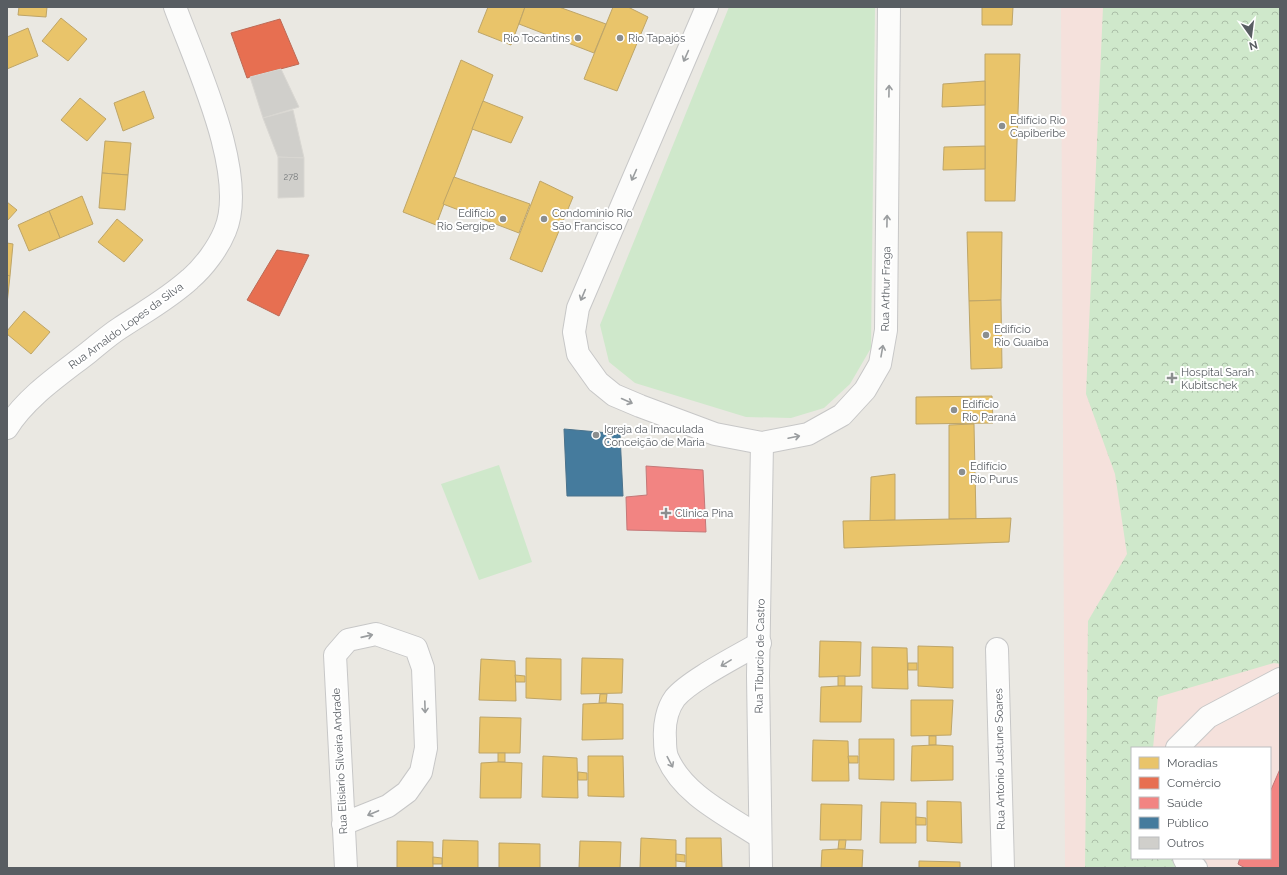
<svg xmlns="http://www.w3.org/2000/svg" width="1287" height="875" font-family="Raleway,sans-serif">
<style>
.medical{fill:#f5e1dc;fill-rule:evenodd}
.green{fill:#cfe8cb}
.forest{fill:url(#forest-crowns)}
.homes{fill:#e9c46a;stroke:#bea568}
.shops{fill:#e76f51;stroke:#bc6a56}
.health{fill:#f28482;stroke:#c47878}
.public{fill:#457b9d;stroke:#4b728b}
.building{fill:#d0cfcb;stroke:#d9d7d2}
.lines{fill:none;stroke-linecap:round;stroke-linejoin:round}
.minor-casing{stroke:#c7c7c7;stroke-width:24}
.minor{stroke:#fcfcfb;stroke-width:22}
.oneway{stroke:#9a9d9f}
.poi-dot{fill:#8b8e8f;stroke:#fff;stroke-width:1.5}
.labels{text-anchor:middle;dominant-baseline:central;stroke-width:4;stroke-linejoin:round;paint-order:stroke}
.number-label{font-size:9px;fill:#777b7d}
.poi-label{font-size:11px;fill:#585d62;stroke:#fff;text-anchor:start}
.street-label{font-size:11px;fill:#585d62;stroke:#fff}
</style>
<defs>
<pattern id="forest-crowns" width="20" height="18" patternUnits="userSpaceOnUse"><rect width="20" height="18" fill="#cfe8cb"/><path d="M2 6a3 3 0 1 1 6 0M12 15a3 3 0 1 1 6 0" fill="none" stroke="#abbfa8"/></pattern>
</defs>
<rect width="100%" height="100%" fill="#eae8e2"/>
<!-- medical -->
<path class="medical" d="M1061,7H1280V868H1065ZM1132,748H1270V858H1132Z"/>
<!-- green -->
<g class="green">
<polygon points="729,7 875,7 871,348 850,384 824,408 791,418 746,417 635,383 609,362 600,325"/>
<polygon points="499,465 532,562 479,580 441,484"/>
</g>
<!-- forest -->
<polygon class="forest" points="1103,7 1280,7 1280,664 1274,663 1158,697 1153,748 1132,748 1132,858 1174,858 1181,868 1085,868 1088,621 1127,554 1115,474 1086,394"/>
<!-- homes -->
<g class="homes">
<polygon points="19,7 47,7 46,17 18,15"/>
<polygon points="488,7 525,7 511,45 478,32"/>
<polygon points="525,7 559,7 606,24 594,53 519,24"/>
<polygon points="613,7 628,7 648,17 617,91 584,79"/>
<polygon points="982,7 1013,7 1012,25 982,25"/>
<polygon points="61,18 87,39 68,61 42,41"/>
<polygon points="28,28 38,56 7,69 7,37"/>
<polygon points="985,54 1020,54 1015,201 985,201"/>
<polygon points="461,60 493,75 436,225 403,212"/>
<polygon points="985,81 985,105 942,107 943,84"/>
<polygon points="144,91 154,118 123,131 114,103"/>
<polygon points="80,98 106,119 87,141 61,120"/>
<polygon points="483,101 523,117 511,143 472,129"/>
<polygon points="105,141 131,143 128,175 102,173"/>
<polygon points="985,146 985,169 943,170 944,147"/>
<polygon points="102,173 128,175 125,210 99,208"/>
<polygon points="454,177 530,204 519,233 443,204"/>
<polygon points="540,181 573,197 542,272 510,259"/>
<polygon points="82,196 93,224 60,238 49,211"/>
<polygon points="7,202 17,210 7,221"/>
<polygon points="49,211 60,238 29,251 18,225"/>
<polygon points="117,219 143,240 124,262 98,242"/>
<polygon points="967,232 1002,232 1001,300 969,301"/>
<polygon points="7,243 13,244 10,276 7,275"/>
<polygon points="7,275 10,276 7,304"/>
<polygon points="1001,300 1002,368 971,369 969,301"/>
<polygon points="24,311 50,332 31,354 7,334 7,331"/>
<polygon points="992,396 993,423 916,424 916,397"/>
<polygon points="974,424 976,519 949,519 949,425"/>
<polygon points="895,474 895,520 870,521 871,477"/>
<polygon points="1011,518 1009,542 844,548 843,521"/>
<polygon points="820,641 861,642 860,676 819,677"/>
<polygon points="918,646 953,647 953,688 918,686"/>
<polygon points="872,647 907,648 908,689 872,688"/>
<polygon points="526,658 561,659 561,700 526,698"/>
<polygon points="582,658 623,659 622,693 581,694"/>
<polygon points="481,659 515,661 516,701 479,700"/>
<rect x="908" y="663" width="9" height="7"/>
<polygon points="515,675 525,676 525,682 516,682"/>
<rect x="838" y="676" width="7" height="10"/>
<polygon points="838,686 862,686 861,722 820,722 821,687"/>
<polygon points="600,694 607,694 606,703 599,703"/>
<polygon points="911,700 953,700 951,735 911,736"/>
<polygon points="606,703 623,704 623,739 582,740 583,704"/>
<polygon points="480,717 521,718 520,753 479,753"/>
<rect x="929" y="736" width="7" height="9"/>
<polygon points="859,739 894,739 894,780 859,779"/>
<polygon points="813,740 848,741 849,781 812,781"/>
<polygon points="936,745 953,746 953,780 911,781 912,746"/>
<rect x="498" y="753" width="7" height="9"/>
<polygon points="543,756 577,758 578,798 542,797"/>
<polygon points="588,756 623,756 624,797 588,796"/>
<polygon points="848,756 858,756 858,763 849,763"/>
<polygon points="498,762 522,763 521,798 480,798 481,763"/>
<polygon points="578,772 587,773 587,780 578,780"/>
<polygon points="927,801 961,802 962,843 927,841"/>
<polygon points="881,802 916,803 916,843 880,843"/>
<polygon points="821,804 862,805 861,840 820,840"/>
<polygon points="916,817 926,818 926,825 916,825"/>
<polygon points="641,838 676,840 676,868 640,868"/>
<polygon points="686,838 721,838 722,868 686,868"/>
<polygon points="443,840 478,841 478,868 442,868"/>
<polygon points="839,840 846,840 845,849 838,849"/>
<polygon points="397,841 433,842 433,868 397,868"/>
<polygon points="580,841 621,842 620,868 579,868"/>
<polygon points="499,843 540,844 540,868 499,868"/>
<polygon points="838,849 863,850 862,868 821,868 822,850"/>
<polygon points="676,854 685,855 685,862 676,861"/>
<polygon points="433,857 442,858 442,864 433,864"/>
<polygon points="919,861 960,862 960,868 919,868"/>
</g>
<!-- shops -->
<g class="shops">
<polygon points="280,19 299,64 247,78 231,33"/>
<polygon points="277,250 309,255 279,316 247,300"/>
</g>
<!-- health -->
<g class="health">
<polygon points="646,466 703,470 706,532 627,530 626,497 647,495"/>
<polygon points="1280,769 1280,868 1245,868 1238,864 1240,858 1270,858 1270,792"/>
</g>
<!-- public -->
<polygon class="public" points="564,429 620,434 623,496 567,496"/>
<!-- building -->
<g class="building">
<polygon points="281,69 299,107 263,118 250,77"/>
<polygon points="293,110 304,158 278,157 263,118"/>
<polygon points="278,157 304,158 304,197 278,198"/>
</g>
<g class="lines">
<defs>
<g id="minor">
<polyline points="707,7 578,308 574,332 578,354 598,382 614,395 640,406 715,434 762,443 808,434 842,415 865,390 880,364 886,330 889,7"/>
<path d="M7,428C26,397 61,374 89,352C99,344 109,335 120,328C144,312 168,299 190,279C204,267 218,248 225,231C249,175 195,62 175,7"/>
<path d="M760,643C738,656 690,680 675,698C667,709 664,725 665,739C665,744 665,751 667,757C683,795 727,815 760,837"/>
<polyline points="997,649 1003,868"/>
<polyline points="1177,748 1208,717 1280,679"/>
<polyline points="343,824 388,806 407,792 421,772 426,748 423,668 416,648 376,634 348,640 335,655 346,868"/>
<polyline points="1184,858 1187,864 1196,868"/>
<polyline points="761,868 758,676 762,443"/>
</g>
</defs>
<!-- minor casing -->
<use href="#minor" class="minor-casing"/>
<!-- minor -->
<use href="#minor" class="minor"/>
</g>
<!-- one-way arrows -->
<defs><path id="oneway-shaft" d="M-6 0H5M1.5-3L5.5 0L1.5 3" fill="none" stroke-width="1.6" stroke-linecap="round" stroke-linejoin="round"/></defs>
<g class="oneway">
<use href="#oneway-shaft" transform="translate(686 56) rotate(114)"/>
<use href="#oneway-shaft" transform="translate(889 91) rotate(-89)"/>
<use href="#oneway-shaft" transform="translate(634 175) rotate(114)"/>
<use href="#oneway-shaft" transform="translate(887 221) rotate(-89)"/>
<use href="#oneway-shaft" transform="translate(583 295) rotate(113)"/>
<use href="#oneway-shaft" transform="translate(882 351) rotate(-80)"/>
<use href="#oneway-shaft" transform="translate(627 401) rotate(24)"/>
<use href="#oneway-shaft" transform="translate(794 437) rotate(-12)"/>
<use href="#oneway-shaft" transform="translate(367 636) rotate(-13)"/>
<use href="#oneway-shaft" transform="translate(726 663) rotate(149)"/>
<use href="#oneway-shaft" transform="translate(425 707) rotate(88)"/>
<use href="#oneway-shaft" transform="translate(670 762) rotate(62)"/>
<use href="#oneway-shaft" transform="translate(373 813) rotate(157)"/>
</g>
<!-- markers -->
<g class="poi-dot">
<circle cx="578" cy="38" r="4"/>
<circle cx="620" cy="38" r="4"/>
<circle cx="1002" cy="126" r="4"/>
<circle cx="503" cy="219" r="4"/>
<circle cx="544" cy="219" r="4"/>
<circle cx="986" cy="335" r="4"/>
<path d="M1170 372h4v4h4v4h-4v4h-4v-4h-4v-4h4z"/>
<circle cx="954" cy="410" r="4"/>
<circle cx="596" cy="435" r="4"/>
<circle cx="962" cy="472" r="4"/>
<path d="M664 507h4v4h4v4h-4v4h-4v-4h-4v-4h4z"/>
</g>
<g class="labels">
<!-- number labels -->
<g class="number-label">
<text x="291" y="177">278</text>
</g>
<!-- poi labels -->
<g class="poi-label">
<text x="570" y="38" text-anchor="end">Rio Tocantins</text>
<text x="628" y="38">Rio Tapajós</text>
<text x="1010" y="120">Edifício Rio<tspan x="1010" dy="13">Capiberibe</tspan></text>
<text x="495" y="213" text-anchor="end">Edifício<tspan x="495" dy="13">Rio Sergipe</tspan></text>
<text x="552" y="213">Condomínio Rio<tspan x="552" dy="13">São Francisco</tspan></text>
<text x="994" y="329">Edifício<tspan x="994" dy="13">Rio Guaíba</tspan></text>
<text x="1181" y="372">Hospital Sarah<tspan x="1181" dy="13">Kubitschek</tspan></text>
<text x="962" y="404">Edifício<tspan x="962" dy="13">Rio Paraná</tspan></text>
<text x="604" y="429">Igreja da Imaculada<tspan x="604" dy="13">Conceição de Maria</tspan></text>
<text x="970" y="466">Edifício<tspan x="970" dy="13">Rio Purus</tspan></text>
<text x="675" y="513">Clinica Pina</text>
</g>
<!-- street labels -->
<g class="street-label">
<text transform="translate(886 289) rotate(-89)">Rua Arthur Fraga</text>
<text transform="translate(126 326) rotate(-36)">Rua Arnaldo Lopes da Silva</text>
<text transform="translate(760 656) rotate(-89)">Rua Tiburcio de Castro</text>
<text transform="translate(1000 759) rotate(-91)">Rua Antonio Justune Soares</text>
<text transform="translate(340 761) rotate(-93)">Rua Elisiario Silveira Andrade</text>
</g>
</g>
<!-- border -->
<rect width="1287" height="875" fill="none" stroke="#585d62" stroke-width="16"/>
<!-- legend -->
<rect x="1131" y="747" width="140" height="112" fill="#ffffff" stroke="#bcbec0"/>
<rect x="1139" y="757" width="20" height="12" fill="#e9c46a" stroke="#bcbec0"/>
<text x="1167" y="767" font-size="12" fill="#585d62">Moradias</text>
<rect x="1139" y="777" width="20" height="12" fill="#e76f51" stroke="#bcbec0"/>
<text x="1167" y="787" font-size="12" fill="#585d62">Comércio</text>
<rect x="1139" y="797" width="20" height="12" fill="#f28482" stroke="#bcbec0"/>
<text x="1167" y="807" font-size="12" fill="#585d62">Saúde</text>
<rect x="1139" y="817" width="20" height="12" fill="#457b9d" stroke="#bcbec0"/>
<text x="1167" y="827" font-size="12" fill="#585d62">Público</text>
<rect x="1139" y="837" width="20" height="12" fill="#d0cfcb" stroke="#bcbec0"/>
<text x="1167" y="847" font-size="12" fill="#585d62">Outros</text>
<!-- north arrow -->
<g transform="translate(1251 36) rotate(166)" stroke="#ffffff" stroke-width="3" paint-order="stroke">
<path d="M0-3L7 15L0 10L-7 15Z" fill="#585d62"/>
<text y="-6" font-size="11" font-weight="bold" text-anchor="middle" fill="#585d62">N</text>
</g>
</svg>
